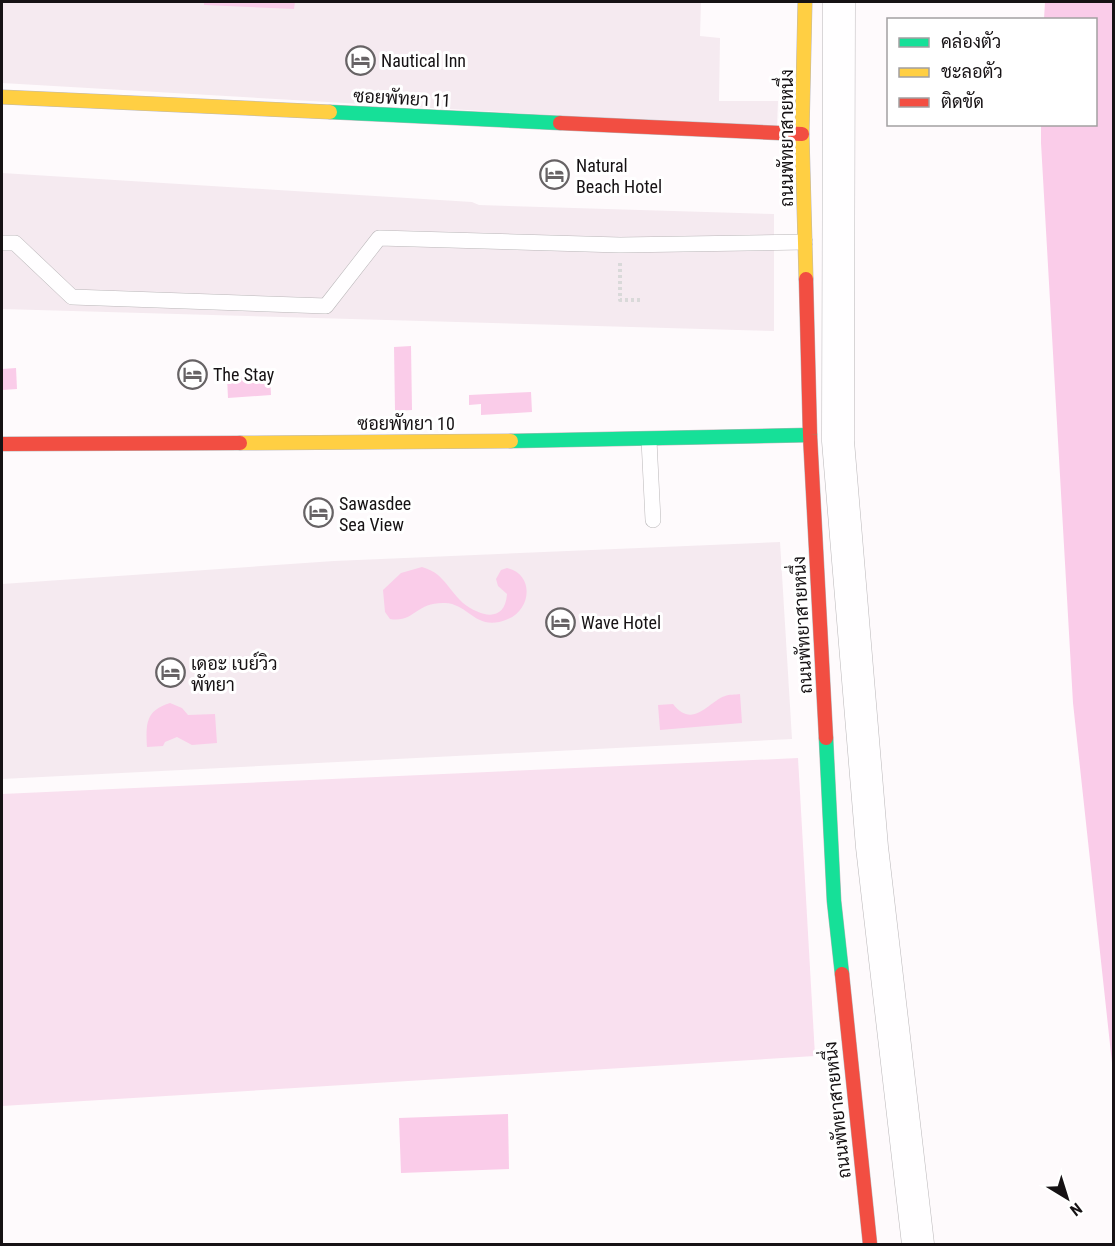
<svg xmlns="http://www.w3.org/2000/svg" width="1115" height="1246" font-family="'Roboto Condensed',Sarabun,sans-serif">
<style>
.built{fill:#f5eaf0}
.green{fill:#f9e0ef}
.water{fill:#facce9}
.lines{fill:none;stroke-linecap:round;stroke-linejoin:round}
.lane-casing{stroke:#bab7b9;stroke-width:16}
.street-casing{stroke:#bab7b9;stroke-width:33}
.fast-casing{stroke:#bab7b9;stroke-width:15}
.slow-casing{stroke:#bab7b9;stroke-width:15}
.jam-casing{stroke:#bab7b9;stroke-width:15}
.path{stroke:#d9d9d9;stroke-width:4;stroke-dasharray:3 3;stroke-linecap:butt}
.lane{stroke:#fffeff;stroke-width:15}
.street{stroke:#fffeff;stroke-width:32}
.fast{stroke:#16e098;stroke-width:14}
.slow{stroke:#ffcf43;stroke-width:14}
.jam{stroke:#f24e42;stroke-width:14}
.labels{text-anchor:middle;dominant-baseline:central;stroke-width:6;stroke-linejoin:round;paint-order:stroke}
.poi-label{font-size:18px;fill:#161214;stroke:#fff;text-anchor:start}
.street-label{font-size:18px;fill:#161214;stroke:#fff}
</style>
<rect width="100%" height="100%" fill="#fefafc"/>
<!-- built -->
<g class="built">
<polygon points="2,2 701,2 700,36 720,38 719,101 778,101 777,128 2,83"/>
<polygon points="2,173 472,202 479,205 774,214 774,331 2,309"/>
<polygon points="780,542 792,739 2,779 2,584 334,561"/>
</g>
<!-- green -->
<polygon class="green" points="798,758 815,1056 2,1106 2,794"/>
<!-- water -->
<g class="water">
<polygon points="204,2 295,2 294,9 204,5"/>
<polygon points="1045,2 1113,2 1113,1072 1073,703 1041,143 1041,125 1096,124 1096,20 1044,19"/>
<polygon points="411,346 412,410 395,411 394,347"/>
<polygon points="16,368 17,389 2,390 2,369"/>
<polygon points="270,374 271,395 228,398 227,377"/>
<polygon points="531,392 532,412 481,415 481,404 469,405 469,395"/>
<path d="M422,567C428,569 433,571 438,575C448,584 454,595 463,603C481,617 505,623 507,594L498,586L496,579L501,570L507,568C534,574 532,609 508,619C476,633 470,604 445,603C415,602 415,623 390,619L385,612L383,590L401,573Z"/>
<path d="M740,694L742,723L660,730L658,705L673,704C693,730 709,701 725,696C729,694 735,695 740,694Z"/>
<path d="M170,703L182,708L188,715L215,714L217,743L192,745L177,737L165,742L163,746L147,747C146,724 145,711 170,703Z"/>
<polygon points="508,1114 509,1169 401,1173 399,1118"/>
</g>
<g class="lines">
<defs>
<g id="lane">
<polyline points="2,243 15,243 72,297 326,306 379,238 620,245 805,242"/>
<polyline points="649,440 653,520"/>
</g>
<polyline id="street" points="839,2 838,441 872,847 918,1244"/>
<g id="fast">
<polyline points="330,112 560,123"/>
<polyline points="511,441 810,435"/>
<polyline points="826,738 834,901 842,974"/>
</g>
<g id="slow">
<polyline points="805,2 802,134 806,279"/>
<polyline points="2,97 330,112"/>
<polyline points="240,443 511,441"/>
</g>
<g id="jam">
<polyline points="560,123 802,134"/>
<polyline points="806,279 810,435 826,738"/>
<polyline points="2,444 240,443"/>
<polyline points="842,974 870,1244"/>
</g>
</defs>
<!-- lane casing -->
<use href="#lane" class="lane-casing"/>
<!-- street casing -->
<use href="#street" class="street-casing"/>
<!-- fast casing -->
<use href="#fast" class="fast-casing"/>
<!-- slow casing -->
<use href="#slow" class="slow-casing"/>
<!-- jam casing -->
<use href="#jam" class="jam-casing"/>
<!-- path -->
<polyline class="path" points="620,263 620,300 640,300"/>
<!-- lane -->
<use href="#lane" class="lane"/>
<!-- street -->
<use href="#street" class="street"/>
<!-- fast -->
<use href="#fast" class="fast"/>
<!-- slow -->
<use href="#slow" class="slow"/>
<!-- jam -->
<use href="#jam" class="jam"/>
</g>
<!-- icons -->
<defs>
<symbol id="hotel-ring" viewBox="-11 -11 22 22"><circle r="9.5" fill="#fff" stroke="#676365" stroke-width="1.5"/><path d="M-6-4.5h1.5V1H6V5H4.5V3h-9V5H-6ZM-4 0a1.8 1.8 0 1 1 3.6 0ZM.5 0V-2.5h3Q6-2.5 6 0Z" fill="#676365"/></symbol>
</defs>
<g fill-rule="evenodd">
<use href="#hotel-ring" x="344" y="44" width="33" height="33"/>
<use href="#hotel-ring" x="538" y="158" width="33" height="33"/>
<use href="#hotel-ring" x="176" y="358" width="33" height="33"/>
<use href="#hotel-ring" x="302" y="496" width="33" height="33"/>
<use href="#hotel-ring" x="544" y="606" width="33" height="33"/>
<use href="#hotel-ring" x="154" y="656" width="33" height="33"/>
</g>
<g class="labels">
<!-- poi labels -->
<g class="poi-label">
<text x="381" y="60">Nautical Inn</text>
<text x="576" y="165">Natural<tspan x="576" dy="21">Beach Hotel</tspan></text>
<text x="213" y="374">The Stay</text>
<text x="339" y="503">Sawasdee<tspan x="339" dy="21">Sea View</tspan></text>
<text x="581" y="622">Wave Hotel</text>
<text x="191" y="663">เดอะ เบย์วิว<tspan x="191" dy="21">พัทยา</tspan></text>
</g>
<!-- street labels -->
<g class="street-label">
<text transform="translate(402 98) rotate(3)">ซอยพัทยา 11</text>
<text transform="translate(786 138) rotate(-90)">ถนนพัทยาสายหนึ่ง</text>
<text x="406" y="423">ซอยพัทยา 10</text>
<text transform="translate(802 625) rotate(-93)">ถนนพัทยาสายหนึ่ง</text>
<text transform="translate(837 1110) rotate(-96)">ถนนพัทยาสายหนึ่ง</text>
</g>
</g>
<!-- border -->
<rect width="1115" height="1246" fill="none" stroke="#161214" stroke-width="6"/>
<!-- legend -->
<rect x="887" y="18" width="210" height="108" fill="#ffffff" stroke="#a2a0a1" stroke-width="1.5"/>
<rect x="899" y="38" width="30" height="9" fill="#16e098" stroke="#a2a0a1" stroke-width="1.5"/>
<text x="941" y="48" font-size="18" fill="#161214">คล่องตัว</text>
<rect x="899" y="68" width="30" height="9" fill="#ffcf43" stroke="#a2a0a1" stroke-width="1.5"/>
<text x="941" y="78" font-size="18" fill="#161214">ชะลอตัว</text>
<rect x="899" y="98" width="30" height="9" fill="#f24e42" stroke="#a2a0a1" stroke-width="1.5"/>
<text x="941" y="108" font-size="18" fill="#161214">ติดขัด</text>
<!-- north arrow -->
<g transform="translate(1067 1198) rotate(142)" stroke="#ffffff" stroke-width="4.5" paint-order="stroke">
<path d="M0-4.5L10 22L0 15L-10 22Z" fill="#161214"/>
<text y="-9" font-size="16" font-weight="bold" text-anchor="middle" fill="#161214">N</text>
</g>
</svg>
